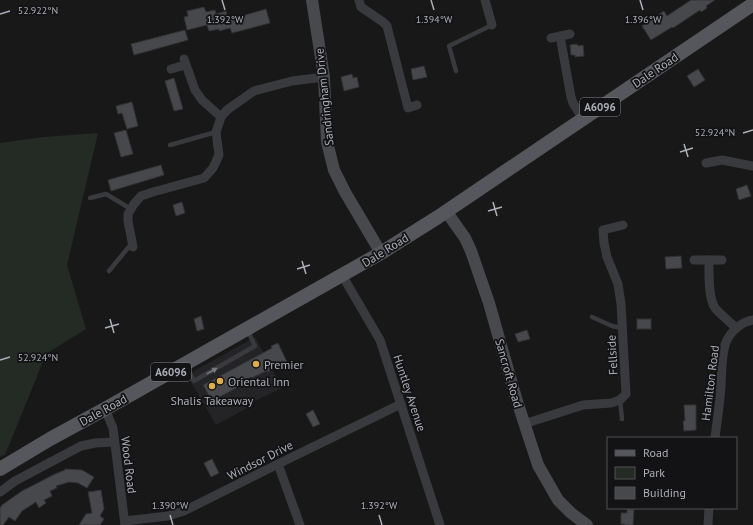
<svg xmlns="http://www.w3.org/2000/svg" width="753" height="525" font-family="'PT Sans',sans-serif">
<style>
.built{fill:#242426}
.green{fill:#242b25}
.building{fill:#47484b;stroke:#323235}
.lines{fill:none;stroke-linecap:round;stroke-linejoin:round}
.lane{stroke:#393a3e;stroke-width:4.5}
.street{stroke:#393a3e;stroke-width:9}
.secondary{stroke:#47494d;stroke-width:12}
.primary{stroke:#55575c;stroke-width:14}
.oneway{fill:#787a81}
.ticks{fill:none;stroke:#abafb7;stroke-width:1.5}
.poi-dot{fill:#ddaf4c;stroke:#131214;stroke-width:1.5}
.labels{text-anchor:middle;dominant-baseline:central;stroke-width:3.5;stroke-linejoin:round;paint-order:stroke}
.shield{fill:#131214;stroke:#7d8086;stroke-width:1}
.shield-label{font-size:11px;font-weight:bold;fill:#abafb7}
.street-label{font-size:12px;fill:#abafb7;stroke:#131214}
.poi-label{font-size:12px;fill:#abafb7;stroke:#131214;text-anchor:start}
.ticks-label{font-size:10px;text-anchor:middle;fill:#abafb7;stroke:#131214;stroke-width:3.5;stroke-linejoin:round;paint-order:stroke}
</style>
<rect width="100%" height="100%" fill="#181819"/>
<!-- built -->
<polygon class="built" points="255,337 282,388 248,404 249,407 216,425 187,375"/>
<!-- green -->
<polygon class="green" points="98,133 67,265 78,302 86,329 46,354 5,455 0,456 0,143 44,137"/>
<!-- building -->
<g class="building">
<polygon points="691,0 715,0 706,6 707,8 701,12 700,10 673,28 672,27 651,40 642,26 664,11 667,16"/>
<polygon points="204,7 206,12 215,10 216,14 226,11 228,20 266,9 270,23 232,33 230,28 219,31 219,29 209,31 207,25 187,30 184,17 188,16 187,11"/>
<polygon points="185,30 188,40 134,55 131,44"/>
<polygon points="577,44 578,46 583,45 584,56 575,57 575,55 571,55 570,45"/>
<polygon points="424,66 427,77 413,80 411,69"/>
<polygon points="698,69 705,80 694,87 687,76"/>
<polygon points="352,74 353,78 357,77 359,87 344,91 341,77"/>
<polygon points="174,78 183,109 174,111 165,81"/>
<polygon points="132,102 138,126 127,129 122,113 118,114 116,106"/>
<polygon points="126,130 133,154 121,157 114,133"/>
<polygon points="161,165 164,175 111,191 108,180"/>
<polygon points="747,185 751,196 739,200 736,189"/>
<polygon points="182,202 185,213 176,216 173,205"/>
<polygon points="681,256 682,268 666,269 665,257"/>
<polygon points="201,316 204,329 197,331 194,319"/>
<rect x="637" y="319" width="14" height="10"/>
<polygon points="527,330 530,339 518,342 515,334"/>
<polygon points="278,343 287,362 267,372 266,371 252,378 251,377 237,385 238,387 212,401 203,385 272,348 271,346"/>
<polygon points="684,405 696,405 696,430 684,431 683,421 685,421"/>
<polygon points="313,410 320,424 313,427 306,414"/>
<polygon points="212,459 219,473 211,477 204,463"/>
<polygon points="65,469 82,470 94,477 87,488 78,483 69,482 56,486 57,488 50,491 52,496 44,500 46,503 39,508 36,502 22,511 15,521 9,517 3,525 0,525 0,508 2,505 22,491 55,474 65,470"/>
<polygon points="101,490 104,509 100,516 104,519 100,525 79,525 86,514 92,513 88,492"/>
<polygon points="627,509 634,510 633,525 624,525 625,524 621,524 621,513 627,513"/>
</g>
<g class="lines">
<!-- lane -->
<g class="lane">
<polyline points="456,71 449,46 492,25"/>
<polyline points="170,145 216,132"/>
<polyline points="90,198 106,194 131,209"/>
<polyline points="109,271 132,243"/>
<polyline points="592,317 612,326 622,328"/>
<polyline points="186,366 194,381 255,346 248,331"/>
<polyline points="620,400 622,419"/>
</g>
<!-- street -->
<g class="street">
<polyline points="359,0 361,7 383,22 387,26 408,108 417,105"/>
<polyline points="485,0 492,25"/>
<polyline points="560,36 571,97 573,103 583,119"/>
<polyline points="551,38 570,34"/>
<polyline points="184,59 195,90 202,100 221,117"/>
<polyline points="171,69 185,65"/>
<polyline points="706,163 722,160 753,166"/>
<polyline points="133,247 128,221 128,214 134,204 141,196 153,192 204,178 213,168 219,155 216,132 221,117 227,110 254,91 292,81 324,77"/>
<polyline points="694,260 722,260"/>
<path d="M709,260C709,272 708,298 715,308C721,315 729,321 736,328"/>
<polyline points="342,275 380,340 440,525"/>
<polyline points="105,409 113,428 125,525"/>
<polyline points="524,424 583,405 611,403 620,400 626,394 621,304 618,284 607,257 604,243 603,230 623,225"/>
<path d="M715,438C717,421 720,403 721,386C722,373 721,352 727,340C732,330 742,322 753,320"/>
<polyline points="278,464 300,525"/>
<polyline points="0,492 15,481 81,446 95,443 114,442"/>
<polyline points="125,521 168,516 184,511 278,464 401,404"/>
<polyline points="708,525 709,508"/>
</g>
<!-- secondary -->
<g class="secondary">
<polyline points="312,0 324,77 327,142 334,170 345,192 381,253"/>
<polyline points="446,211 465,238 471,251 489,303 516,398 538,465 558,500 571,513 587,525"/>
</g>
<!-- primary -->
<polyline class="primary" points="0,469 50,439 105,409 381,253 438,217 753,4"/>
</g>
<!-- one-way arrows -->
<defs><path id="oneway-solid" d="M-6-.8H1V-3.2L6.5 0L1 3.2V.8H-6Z"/></defs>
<use class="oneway" href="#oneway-solid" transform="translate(212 371) rotate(-29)"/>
<!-- ticks -->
<path class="ticks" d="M222,0L225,10M431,0L434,10M640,0L643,10M0,14L10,11M743,133L753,130M684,144L688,157M680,152L693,148M493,202L497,216M488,211L502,207M302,261L306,274M297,269L310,265M110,319L114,333M105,328L119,324M0,360L10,357M170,515L173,525M379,515L382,525"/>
<!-- markers -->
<g class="poi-dot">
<circle cx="256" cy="364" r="4"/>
<circle cx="220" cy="381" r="4"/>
<circle cx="212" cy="386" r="4"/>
</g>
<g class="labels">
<!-- shield labels -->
<g class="shield">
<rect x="580" y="98" width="40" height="18" rx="3"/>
<rect x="151" y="363" width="40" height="18" rx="3"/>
</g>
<g class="shield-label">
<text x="600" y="107">A6096</text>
<text x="171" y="372">A6096</text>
</g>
<!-- street labels -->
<g class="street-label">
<text transform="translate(655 70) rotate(-34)">Dale Road</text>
<text transform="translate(324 97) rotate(-96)">Sandringham Drive</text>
<text transform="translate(385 250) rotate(-32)">Dale Road</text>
<text transform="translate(612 355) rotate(-93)">Fellside</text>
<text transform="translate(509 373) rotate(74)">Sancroft Road</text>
<text transform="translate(710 383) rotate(-83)">Hamilton Road</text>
<text transform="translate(410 393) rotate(72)">Huntley Avenue</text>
<text transform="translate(103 410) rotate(-29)">Dale Road</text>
<text transform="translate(260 460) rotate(-27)">Windsor Drive</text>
<text transform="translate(129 465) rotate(83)">Wood Road</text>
</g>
<!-- poi labels -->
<g class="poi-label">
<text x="264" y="364">Premier</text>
<text x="228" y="381">Oriental Inn</text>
<text x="212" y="400" text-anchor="middle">Shalis Takeaway</text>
</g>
</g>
<g class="ticks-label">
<text x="38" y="14">52.922°N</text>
<text x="225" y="23">1.392°W</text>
<text x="434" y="23">1.394°W</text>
<text x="643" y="23">1.396°W</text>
<text x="715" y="136">52.924°N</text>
<text x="38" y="361">52.924°N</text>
<text x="170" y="509">1.390°W</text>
<text x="379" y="509">1.392°W</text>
</g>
<!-- legend -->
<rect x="607" y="437" width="130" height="72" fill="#131214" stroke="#505155"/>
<rect x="615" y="450" width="20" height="6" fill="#55575c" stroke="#505155"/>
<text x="643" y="457" font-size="12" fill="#abafb7">Road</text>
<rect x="615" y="467" width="20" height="12" fill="#242b25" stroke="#505155"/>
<text x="643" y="477" font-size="12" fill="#abafb7">Park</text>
<rect x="615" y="487" width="20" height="12" fill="#47484b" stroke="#505155"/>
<text x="643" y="497" font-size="12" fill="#abafb7">Building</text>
</svg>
